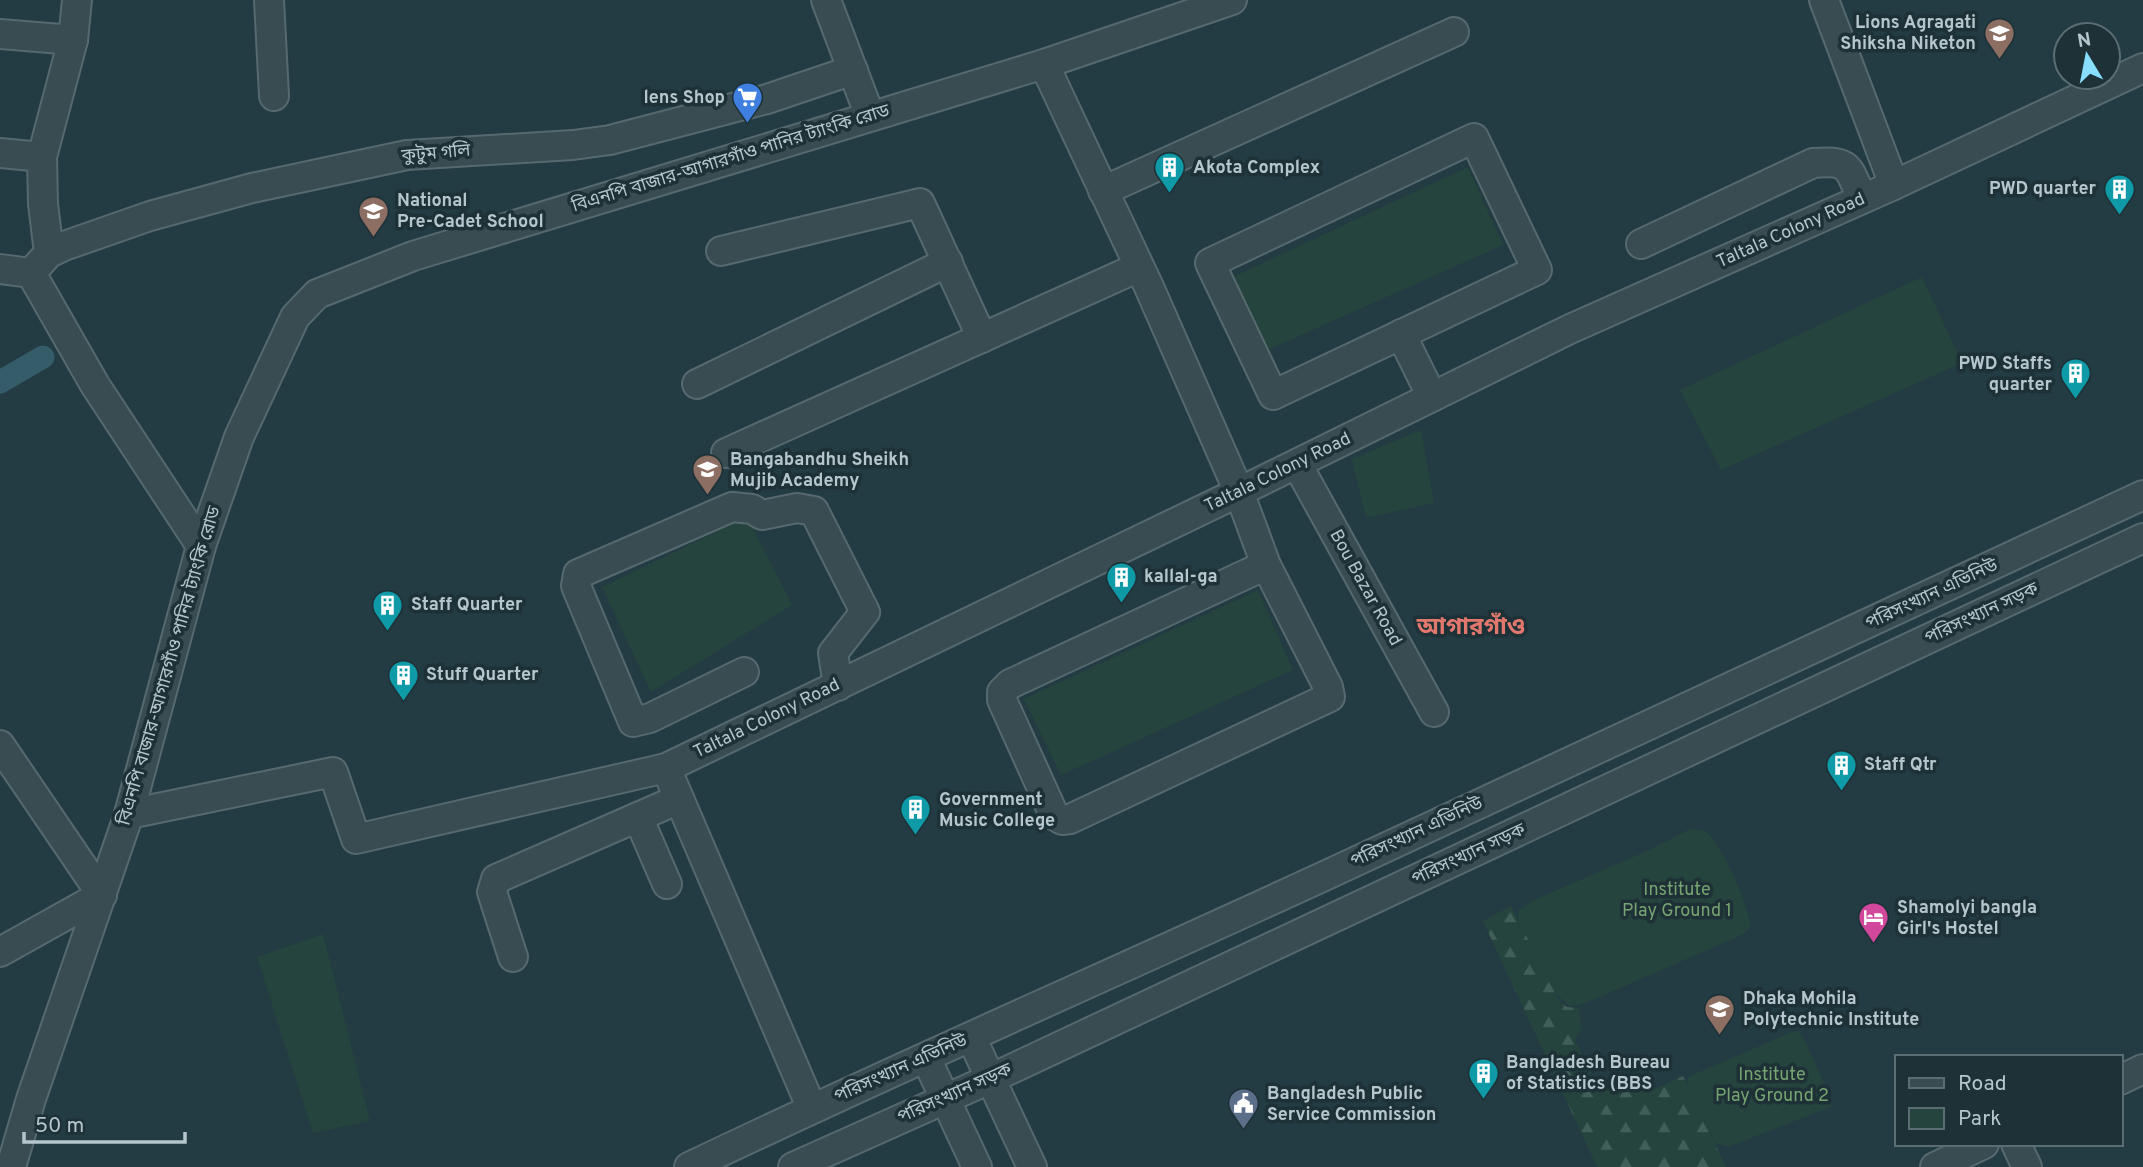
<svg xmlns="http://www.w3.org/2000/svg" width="2143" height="1167" font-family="Overpass,'Noto Sans Bengali',sans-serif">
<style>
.green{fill:#25443d}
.forest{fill:url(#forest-firs)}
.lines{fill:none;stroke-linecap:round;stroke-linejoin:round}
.canal{stroke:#345c69;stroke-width:23}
.minor-casing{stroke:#56696f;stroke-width:32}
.minor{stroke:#384c52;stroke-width:28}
.labels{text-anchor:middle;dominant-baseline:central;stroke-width:7;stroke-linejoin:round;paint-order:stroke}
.poi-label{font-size:18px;font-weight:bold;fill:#b5c6cc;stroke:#1d3137;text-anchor:start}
.street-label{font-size:18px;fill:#b5c6cc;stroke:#1d3137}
.park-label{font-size:18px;fill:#77a471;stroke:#1d3137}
.district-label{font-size:24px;font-weight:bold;fill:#e2786d;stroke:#1d3137}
</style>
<defs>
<pattern id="forest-firs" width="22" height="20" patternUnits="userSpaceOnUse" patternTransform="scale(1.75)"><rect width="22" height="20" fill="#25443d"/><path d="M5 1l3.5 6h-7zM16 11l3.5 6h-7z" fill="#425e58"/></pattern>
</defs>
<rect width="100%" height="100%" fill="#233b43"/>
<!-- green -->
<g class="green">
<polygon points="1468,167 1503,245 1263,352 1235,276"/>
<polygon points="1922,277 1962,363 1721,470 1680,390"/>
<polygon points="1421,430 1434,503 1366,518 1352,459"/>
<polygon points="747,517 792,605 651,692 602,587"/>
<polygon points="1258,590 1293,670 1061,775 1024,699"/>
<path d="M1690,829C1696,829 1701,829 1706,832C1721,842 1752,911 1750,928L1744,934L1602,996L1580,1005L1569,1006L1557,995L1518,920L1519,910L1534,900L1649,850Z"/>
<polygon points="323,934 370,1121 313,1133 257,957"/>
<polygon points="1798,1031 1802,1035 1831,1097 1831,1107 1728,1147 1715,1143 1688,1086 1687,1080 1690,1076 1792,1032"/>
</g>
<!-- forest -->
<polygon class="forest" points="1511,906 1560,1002 1567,1007 1579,1008 1581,1030 1575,1040 1597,1089 1638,1070 1648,1092 1683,1076 1726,1167 1597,1167 1483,921"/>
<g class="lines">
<!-- canal -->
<polyline class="canal" points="0,382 43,357"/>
<defs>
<g id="minor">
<polyline points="269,0 274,96"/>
<polyline points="826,0 870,116"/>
<polyline points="1824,0 1894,185"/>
<polyline points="0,34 73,40"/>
<polyline points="1044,64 1149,287 1239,492 1266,565 1328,687 1330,697 1070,819 1062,820 1054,815 1002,700 1002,692 1010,684 1266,565"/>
<polygon points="1474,138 1537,270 1273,395 1210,263"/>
<polyline points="0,153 42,157"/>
<polyline points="1103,191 1454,32"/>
<path d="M1641,244L1813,163C1851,160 1848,167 1862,199"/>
<polyline points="721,251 920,203 982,338"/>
<polyline points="49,253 43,204 42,157 73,40 77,0"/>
<polyline points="0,269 31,273 95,385 201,546"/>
<polyline points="31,273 49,253 64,246 150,216 252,188 407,155 573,145 610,140 767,99 853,70"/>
<polyline points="1401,334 1432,397"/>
<polyline points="697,384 948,262"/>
<polyline points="726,453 1139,267"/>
<polyline points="1297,464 1434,712"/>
<polyline points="744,672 650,718 633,722 576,586 578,574 732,507 752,509 762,515 797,508 814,511 865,612 833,653 838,686"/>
<polyline points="0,745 102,895"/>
<polyline points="666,768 1239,492 1570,329 1894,185 2143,68"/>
<polyline points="129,814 333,772 356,839 666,768 812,1109"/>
<polyline points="638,817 667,884"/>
<polyline points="0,952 102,895"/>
<polyline points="513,957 492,892 496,879 679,799"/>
<polyline points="971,1037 1032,1167"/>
<polyline points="926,1058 977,1167"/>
<polyline points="2120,1080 2143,1069"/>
<polyline points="2016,1144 2027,1167"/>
<polyline points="11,1167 31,1099 129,814 201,546 239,437 295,317 317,294 413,256 1044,64 1232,0"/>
<path d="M689,1167C902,1065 1119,971 1333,872C1604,748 1874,622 2143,495"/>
<polyline points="793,1167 990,1079 2143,538"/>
<polyline points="1935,1167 1984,1144"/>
</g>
</defs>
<!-- minor casing -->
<use href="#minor" class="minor-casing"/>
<!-- minor -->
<use href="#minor" class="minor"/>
</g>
<!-- icons -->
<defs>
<symbol id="school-pin" viewBox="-11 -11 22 30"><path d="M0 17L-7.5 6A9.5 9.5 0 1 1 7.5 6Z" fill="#8d6e63" stroke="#1d3137"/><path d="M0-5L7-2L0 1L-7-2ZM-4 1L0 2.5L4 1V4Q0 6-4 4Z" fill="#fff"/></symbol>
<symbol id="supermarket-pin" viewBox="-11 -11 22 30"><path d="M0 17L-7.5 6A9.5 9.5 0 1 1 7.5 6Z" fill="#3f7fe0" stroke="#1d3137"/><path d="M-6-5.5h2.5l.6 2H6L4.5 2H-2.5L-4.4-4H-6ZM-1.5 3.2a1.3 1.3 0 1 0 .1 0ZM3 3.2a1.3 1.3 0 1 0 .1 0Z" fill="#fff"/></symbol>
<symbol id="building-pin" viewBox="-11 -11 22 30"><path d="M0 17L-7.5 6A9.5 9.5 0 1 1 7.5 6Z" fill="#0f9aa8" stroke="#1d3137"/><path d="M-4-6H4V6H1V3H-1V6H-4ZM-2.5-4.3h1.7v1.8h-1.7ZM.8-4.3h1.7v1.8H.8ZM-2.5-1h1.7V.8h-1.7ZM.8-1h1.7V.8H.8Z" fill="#fff"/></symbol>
<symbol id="hotel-pin" viewBox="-11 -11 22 30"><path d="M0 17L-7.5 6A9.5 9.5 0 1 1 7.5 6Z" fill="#d1479c" stroke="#1d3137"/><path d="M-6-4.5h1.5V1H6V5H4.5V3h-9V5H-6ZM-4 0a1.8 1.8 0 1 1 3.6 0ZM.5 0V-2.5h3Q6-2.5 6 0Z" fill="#fff"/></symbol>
<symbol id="university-pin" viewBox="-11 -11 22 30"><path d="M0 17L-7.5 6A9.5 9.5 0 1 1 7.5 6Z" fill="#8d6e63" stroke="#1d3137"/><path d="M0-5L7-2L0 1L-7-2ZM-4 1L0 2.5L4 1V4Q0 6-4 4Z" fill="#fff"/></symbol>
<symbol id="civic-pin" viewBox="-11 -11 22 30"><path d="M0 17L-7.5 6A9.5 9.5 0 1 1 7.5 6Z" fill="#5c6f8a" stroke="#1d3137"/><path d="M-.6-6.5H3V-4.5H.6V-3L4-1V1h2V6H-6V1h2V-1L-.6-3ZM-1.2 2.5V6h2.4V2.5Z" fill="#fff"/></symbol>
</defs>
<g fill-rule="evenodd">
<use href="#school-pin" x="1982" y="16" width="35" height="47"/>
<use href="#supermarket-pin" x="730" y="80" width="35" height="47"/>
<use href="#building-pin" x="1152" y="150" width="35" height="47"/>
<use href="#building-pin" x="2102" y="172" width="35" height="47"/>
<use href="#school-pin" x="356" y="194" width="35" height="47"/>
<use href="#building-pin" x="2058" y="356" width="35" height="47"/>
<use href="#school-pin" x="690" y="452" width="35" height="47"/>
<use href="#building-pin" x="1104" y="560" width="35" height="47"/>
<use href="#building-pin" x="370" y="588" width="35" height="47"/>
<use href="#building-pin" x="386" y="658" width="35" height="47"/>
<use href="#building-pin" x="1824" y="748" width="35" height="47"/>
<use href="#building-pin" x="898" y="792" width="35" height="47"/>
<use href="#hotel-pin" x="1856" y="900" width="35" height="47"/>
<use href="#university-pin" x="1702" y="992" width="35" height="47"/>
<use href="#building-pin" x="1466" y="1056" width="35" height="47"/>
<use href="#civic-pin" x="1226" y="1086" width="35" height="47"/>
</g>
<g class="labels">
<!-- poi labels -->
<g class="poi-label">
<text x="1976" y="23" text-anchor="end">Lions Agragati<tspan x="1976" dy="21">Shiksha Niketon</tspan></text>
<text x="725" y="98" text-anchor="end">lens Shop</text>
<text x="1193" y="168">Akota Complex</text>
<text x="2096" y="189" text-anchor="end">PWD quarter</text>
<text x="397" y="201">National<tspan x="397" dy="21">Pre-Cadet School</tspan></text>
<text x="2052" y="364" text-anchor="end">PWD Staffs<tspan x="2052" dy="21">quarter</tspan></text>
<text x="730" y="460">Bangabandhu Sheikh<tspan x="730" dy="21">Mujib Academy</tspan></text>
<text x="1144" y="577">kallal-ga</text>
<text x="411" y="605">Staff Quarter</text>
<text x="426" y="675">Stuff Quarter</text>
<text x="1864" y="765">Staff Qtr</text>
<text x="939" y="800">Government<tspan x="939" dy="21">Music College</tspan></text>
<text x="1897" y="908">Shamolyi bangla<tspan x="1897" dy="21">Girl's Hostel</tspan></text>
<text x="1743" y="999">Dhaka Mohila<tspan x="1743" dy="21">Polytechnic Institute</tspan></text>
<text x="1506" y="1063">Bangladesh Bureau<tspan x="1506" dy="21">of Statistics (BBS</tspan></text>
<text x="1267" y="1094">Bangladesh Public<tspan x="1267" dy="21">Service Commission</tspan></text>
</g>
<!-- street labels -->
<g class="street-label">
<text transform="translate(436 154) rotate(-5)">কুটুম গলি</text>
<text transform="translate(731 159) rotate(-17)">বিএনপি বাজার-আগারগাঁও পানির ট্যাংকি রোড</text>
<text transform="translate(1791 231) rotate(-24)">Taltala Colony Road</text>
<text transform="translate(1278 473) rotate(-26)">Taltala Colony Road</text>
<text transform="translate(1365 588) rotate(61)">Bou Bazar Road</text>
<text transform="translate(1932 595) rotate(-25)">পরিসংখ্যান এভিনিউ</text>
<text transform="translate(1982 614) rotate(-25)">পরিসংখ্যান সড়ক</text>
<text transform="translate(170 666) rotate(-74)">বিএনপি বাজার-আগারগাঁও পানির ট্যাংকি রোড</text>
<text transform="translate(767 719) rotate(-26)">Taltala Colony Road</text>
<text transform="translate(1417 833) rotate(-25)">পরিসংখ্যান এভিনিউ</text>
<text transform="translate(1469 855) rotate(-25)">পরিসংখ্যান সড়ক</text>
<text transform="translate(901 1069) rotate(-24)">পরিসংখ্যান এভিনিউ</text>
<text transform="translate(955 1094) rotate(-24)">পরিসংখ্যান সড়ক</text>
</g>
<!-- park labels -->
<g class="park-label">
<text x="1677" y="890">Institute<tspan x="1677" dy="21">Play Ground 1</tspan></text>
<text x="1772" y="1075">Institute<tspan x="1772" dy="21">Play Ground 2</tspan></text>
</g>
<!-- district labels -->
<g class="district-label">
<text x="1471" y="628">আগারগাঁও</text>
</g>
</g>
<!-- legend -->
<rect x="1895" y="1055" width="228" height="91" fill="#1d3137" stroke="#5a6d73" stroke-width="2"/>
<rect x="1909" y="1078" width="35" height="10" fill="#384c52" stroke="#5a6d73" stroke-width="2"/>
<text x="1958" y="1090" font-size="21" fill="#b5c6cc">Road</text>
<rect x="1909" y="1108" width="35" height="21" fill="#25443d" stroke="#5a6d73" stroke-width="2"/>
<text x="1958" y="1125" font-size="21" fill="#b5c6cc">Park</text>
<!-- north arrow -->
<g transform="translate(2087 56) rotate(350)"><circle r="33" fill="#1d3137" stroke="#5a6d73" stroke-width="2"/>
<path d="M0-5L12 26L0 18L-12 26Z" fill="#87deff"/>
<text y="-10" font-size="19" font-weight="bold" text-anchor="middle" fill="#b5c6cc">N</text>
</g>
<!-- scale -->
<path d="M24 1132v10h161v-10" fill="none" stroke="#b5c6cc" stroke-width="3.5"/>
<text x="35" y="1132" font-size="21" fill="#b5c6cc" stroke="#1d3137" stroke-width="5" paint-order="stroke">50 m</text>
</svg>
